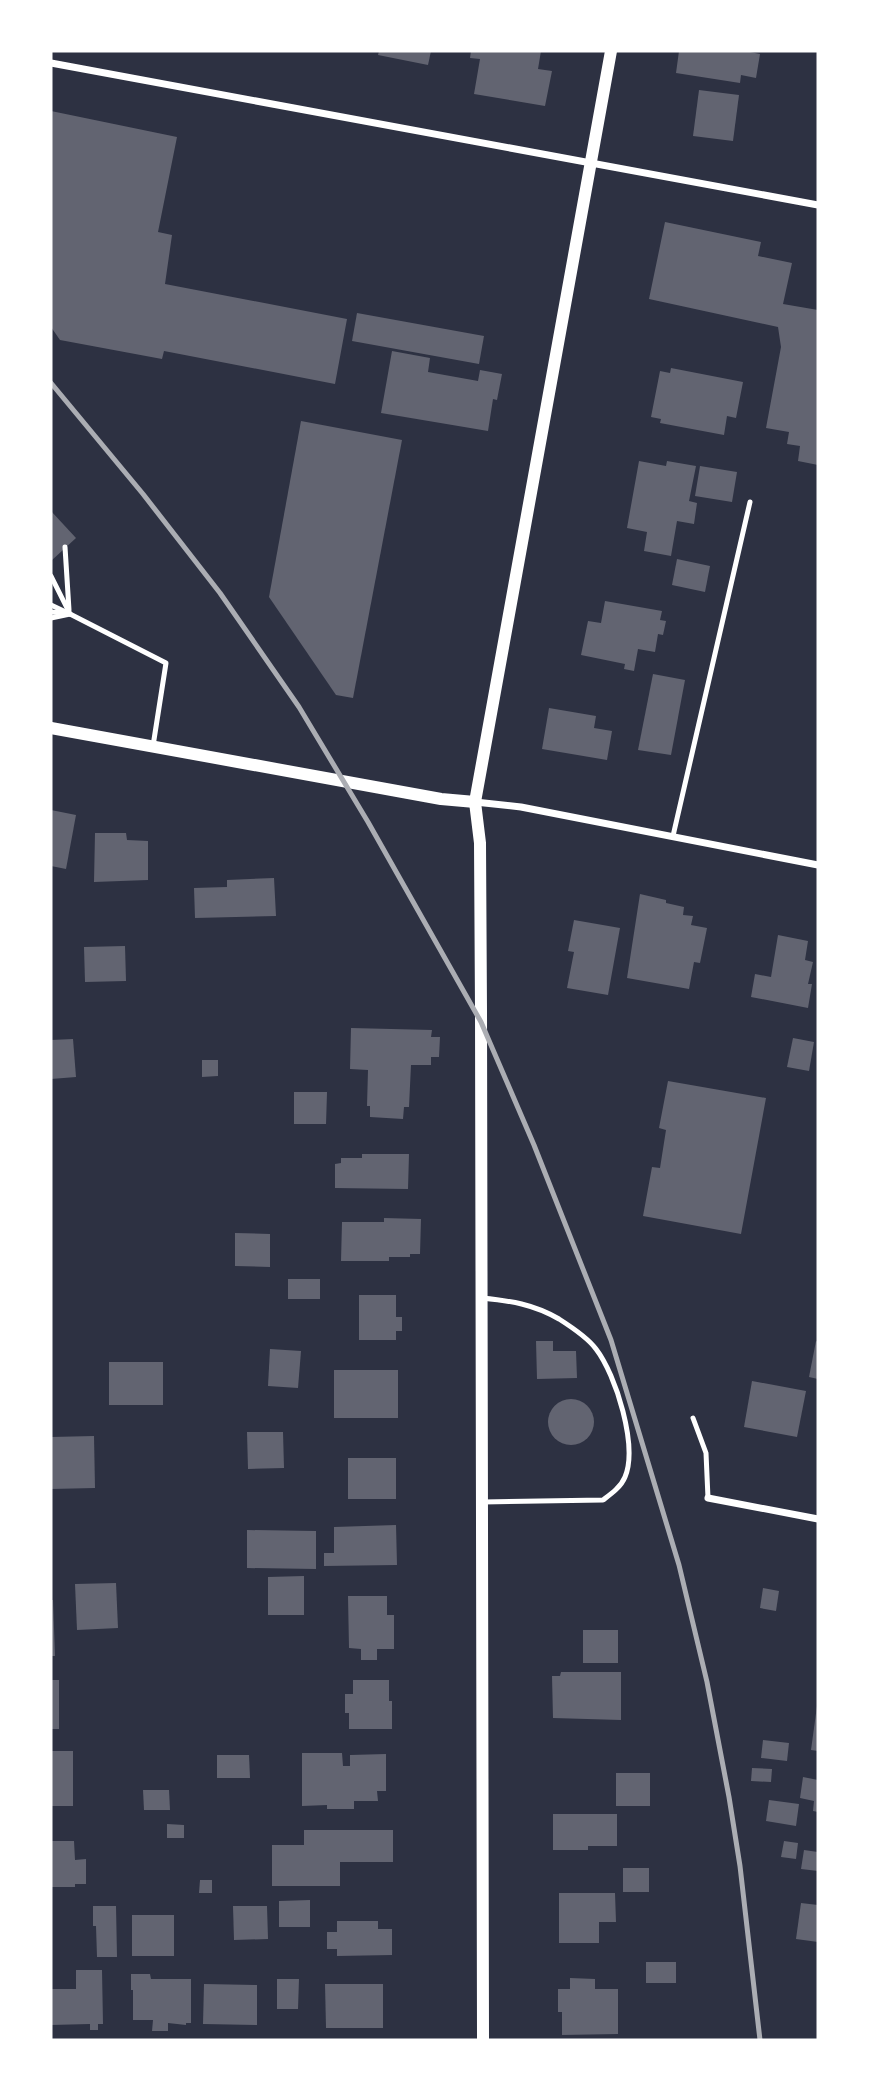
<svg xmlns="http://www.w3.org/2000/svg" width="869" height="2091" font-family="'Crimson Pro',serif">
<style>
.building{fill:#626471}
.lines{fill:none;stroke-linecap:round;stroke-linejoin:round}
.service{stroke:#fff;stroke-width:5}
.minor{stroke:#fff;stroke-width:7}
.tertiary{stroke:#fff;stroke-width:12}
.rail{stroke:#abadb3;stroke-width:5}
</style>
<rect width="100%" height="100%" fill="#2d3142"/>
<!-- building -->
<g class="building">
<polygon points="379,51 431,51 428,65 378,55"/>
<polygon points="471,51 541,51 538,69 552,71 545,106 474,94 480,59 470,58"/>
<polygon points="679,51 745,51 760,54 756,78 741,75 740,83 676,73"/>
<polygon points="699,90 739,95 733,141 693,136"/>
<polygon points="51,111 177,137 158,232 172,235 165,284 347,319 335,384 164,351 162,359 60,340 51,327"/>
<polygon points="665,222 761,242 758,256 792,263 783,304 818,310 818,465 798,461 800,446 787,444 789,432 766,428 781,347 778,327 649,299"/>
<polygon points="357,313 484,336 479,364 352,341"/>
<polygon points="392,351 430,358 428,372 478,381 480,370 502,374 497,400 493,399 488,431 381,413"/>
<polygon points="671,368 743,382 736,418 727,416 724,435 660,423 661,419 651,417 660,371 670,373"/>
<polygon points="301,421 402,440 353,698 336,695 269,597"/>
<polygon points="639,461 666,466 667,461 696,466 689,501 697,503 694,524 677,521 671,556 644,551 647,532 627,528"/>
<polygon points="700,466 737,472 732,502 695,496"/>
<polygon points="51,511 76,538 51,561"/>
<polygon points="677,559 710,566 705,592 672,585"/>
<polygon points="605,601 662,611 660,620 666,621 663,635 658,634 655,652 638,649 634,671 624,669 625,664 581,655 588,621 601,623"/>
<polygon points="653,674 685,680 671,755 638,750"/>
<polygon points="549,708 596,716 594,728 612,731 607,760 542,749"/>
<polygon points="51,810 76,815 66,869 51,866"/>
<polygon points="95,833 126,833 127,840 148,841 148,880 94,882"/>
<polygon points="274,878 276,916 195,918 194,888 227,887 227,880"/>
<polygon points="640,894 666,900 666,903 684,907 683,915 693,916 691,925 707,928 700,963 694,962 689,989 627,978"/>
<polygon points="574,920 620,928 608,995 567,988 574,952 568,951"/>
<polygon points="778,935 808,941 805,960 813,962 808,984 812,984 808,1008 751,997 755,974 771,977"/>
<polygon points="125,946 126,981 85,982 84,947"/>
<polygon points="351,1028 432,1030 431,1037 440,1037 439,1057 431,1057 431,1065 411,1065 409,1107 404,1107 403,1119 370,1117 370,1106 367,1106 368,1070 350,1069"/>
<polygon points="793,1038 814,1042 809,1071 787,1067"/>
<polygon points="73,1039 76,1077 51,1079 51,1040"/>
<polygon points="202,1060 218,1060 218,1076 202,1077"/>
<polygon points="668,1081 766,1098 741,1234 643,1216 652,1167 660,1168 666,1130 659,1128"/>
<polygon points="294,1092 327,1092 326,1124 294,1124"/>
<polygon points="362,1154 409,1154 408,1189 335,1188 335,1164 341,1163 341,1158 362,1158"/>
<polygon points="384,1218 421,1219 420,1254 410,1254 410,1257 389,1257 389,1261 341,1261 342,1222 384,1222"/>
<polygon points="235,1233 270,1234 270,1267 235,1266"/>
<rect x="288" y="1279" width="32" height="20"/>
<polygon points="359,1295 396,1295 396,1317 402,1317 402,1331 396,1331 396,1340 359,1340"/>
<polygon points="536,1341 553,1341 553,1351 576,1351 577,1378 537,1379"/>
<polygon points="816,1341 818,1342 818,1379 809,1377"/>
<polygon points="270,1349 301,1351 298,1388 268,1386"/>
<rect x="109" y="1362" width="54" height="43"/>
<rect x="334" y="1370" width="64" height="48"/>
<polygon points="752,1381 806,1391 797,1437 744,1427"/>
<circle cx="571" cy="1422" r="23"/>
<polygon points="247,1432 283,1432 284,1468 248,1469"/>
<polygon points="94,1436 95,1488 51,1489 51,1437"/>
<rect x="348" y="1458" width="48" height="41"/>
<polygon points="396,1525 397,1565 324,1566 324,1553 334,1553 334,1527"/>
<polygon points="247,1530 316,1531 316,1569 247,1568"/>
<polygon points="304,1576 304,1615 268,1615 268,1577"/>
<polygon points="116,1583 118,1628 77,1630 75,1584"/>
<polygon points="763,1588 779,1591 776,1611 760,1608"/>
<polygon points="348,1596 387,1596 387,1615 394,1615 394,1649 377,1649 377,1660 361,1660 361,1649 349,1648"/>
<polygon points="51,1600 53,1600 55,1656 51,1656"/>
<rect x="583" y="1630" width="35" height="33"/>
<polygon points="561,1672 621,1672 621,1720 553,1718 552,1676 560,1676"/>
<rect x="51" y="1680" width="8" height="49"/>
<polygon points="353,1680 389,1680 389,1701 392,1701 392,1729 349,1729 349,1713 345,1713 345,1694 353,1694"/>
<polygon points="817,1706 818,1706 818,1751 811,1750"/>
<polygon points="763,1740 789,1743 787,1761 761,1758"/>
<rect x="51" y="1751" width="22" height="55"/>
<polygon points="302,1753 342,1753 343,1766 350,1766 350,1755 386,1754 386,1791 377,1791 378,1801 354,1801 354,1809 327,1809 327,1805 302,1806"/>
<polygon points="217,1755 249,1755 250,1778 217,1778"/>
<polygon points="752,1768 772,1769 771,1782 751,1781"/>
<rect x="616" y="1773" width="34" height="33"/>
<polygon points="803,1777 818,1780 818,1812 813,1811 814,1801 800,1798"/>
<polygon points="143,1790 169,1790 170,1810 144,1810"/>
<polygon points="769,1800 799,1804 796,1826 766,1821"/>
<polygon points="553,1814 617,1814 617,1846 588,1846 588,1850 553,1850"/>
<polygon points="167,1824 184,1825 184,1838 167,1838"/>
<polygon points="304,1830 393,1830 393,1862 340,1862 340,1886 272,1886 272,1845 304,1845"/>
<polygon points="51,1841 74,1841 75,1860 86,1859 86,1884 75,1884 75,1887 51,1887"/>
<polygon points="784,1841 798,1843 796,1859 781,1857"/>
<polygon points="804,1850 818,1852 818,1871 801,1869"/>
<rect x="623" y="1868" width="26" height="24"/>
<polygon points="200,1880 212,1880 212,1893 199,1893"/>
<polygon points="559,1893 615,1893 616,1922 599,1922 599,1943 559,1943"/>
<polygon points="310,1900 310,1927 279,1927 279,1901"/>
<polygon points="801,1903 818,1905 818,1942 796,1939"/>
<polygon points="93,1906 116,1906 117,1957 97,1957 96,1926 93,1926"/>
<polygon points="233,1906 267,1906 268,1939 234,1940"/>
<rect x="132" y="1915" width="42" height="41"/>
<polygon points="337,1921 378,1921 378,1929 392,1929 392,1955 337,1956 337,1949 327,1949 327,1932 337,1932"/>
<rect x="646" y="1962" width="30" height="21"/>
<polygon points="76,1970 102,1970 103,2024 98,2024 98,2030 90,2030 90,2024 51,2025 51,1989 76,1989"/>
<polygon points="131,1974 150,1974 151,1979 191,1979 191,2023 186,2023 186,2025 168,2023 168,2031 152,2031 153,2020 133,2020 133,1990 131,1990"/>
<polygon points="570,1978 595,1979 595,1989 618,1989 618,2034 562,2035 562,2012 558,2012 558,1989 570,1989"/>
<polygon points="277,1979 299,1979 298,2009 277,2009"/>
<polygon points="204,1984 257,1985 257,2025 203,2024"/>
<polygon points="325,1984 383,1984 383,2028 326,2028"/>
</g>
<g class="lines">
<!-- service -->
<g class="service">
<polyline points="65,547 69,610"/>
<polyline points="51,576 70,614 166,663 153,746"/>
<polyline points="51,605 70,614"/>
<polyline points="51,612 63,613"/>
<polyline points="51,618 70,614"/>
<polyline points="673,836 750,502"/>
<path d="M482,1298C511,1301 533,1304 559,1319C570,1326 588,1338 596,1349C616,1375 638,1446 625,1477C621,1487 611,1494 603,1500L483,1502"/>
<polyline points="693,1418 706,1453 708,1498"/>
</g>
<!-- minor -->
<g class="minor">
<polyline points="51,63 818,205"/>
<polyline points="475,802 521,807 818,865"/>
<polyline points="708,1498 818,1519"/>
</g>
<!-- tertiary -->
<g class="tertiary">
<polyline points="51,728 441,799 475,802"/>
<polyline points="483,2040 481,1011 480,843 475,802 611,51"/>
</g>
<!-- rail -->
<polyline class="rail" points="51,383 143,494 220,593 299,707 368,822 481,1022 534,1145 611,1340 679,1565 707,1682 729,1797 740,1866 760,2040"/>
</g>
<!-- border -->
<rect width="869" height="2091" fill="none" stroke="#ffffff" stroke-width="105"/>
</svg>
